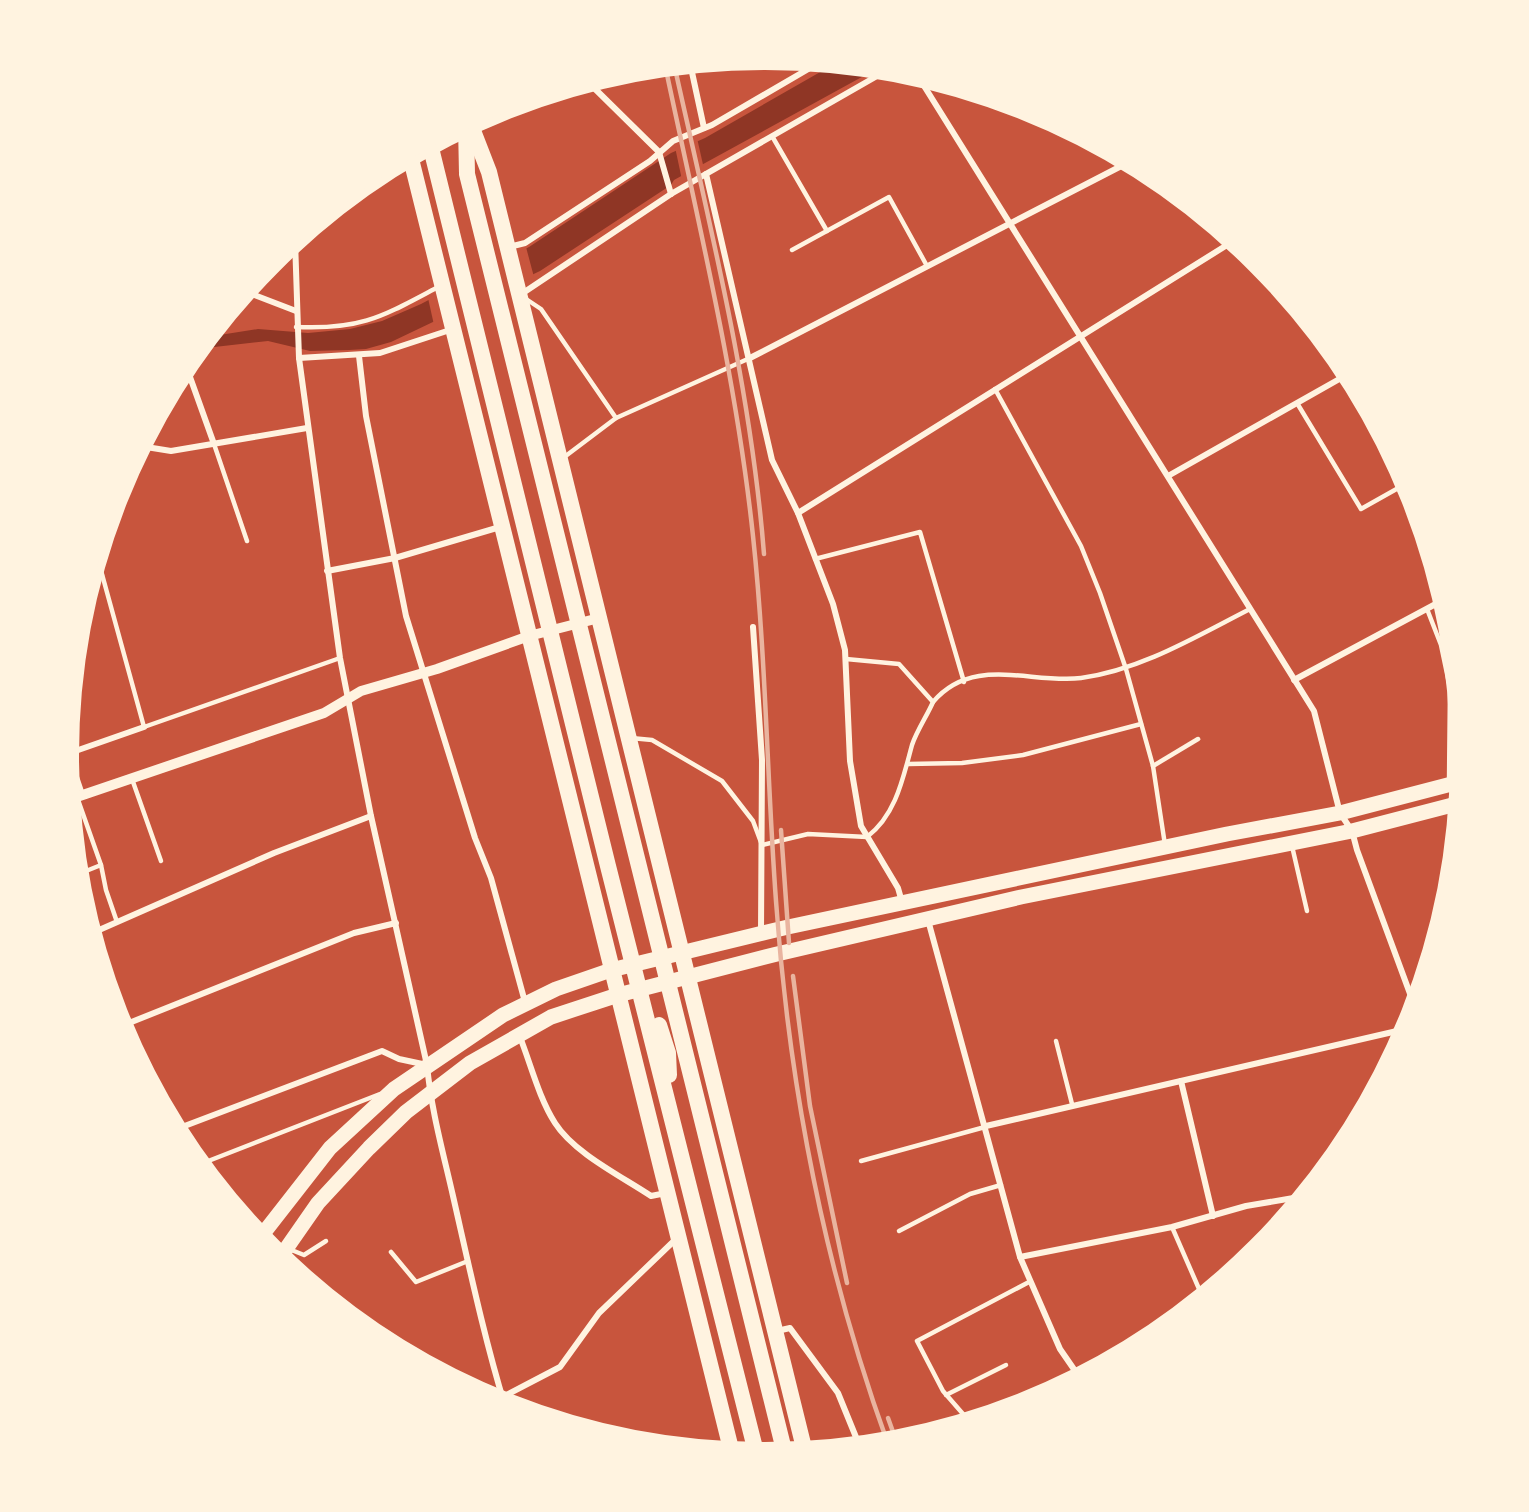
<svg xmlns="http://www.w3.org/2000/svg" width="1529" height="1512" font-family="'Open Sans',sans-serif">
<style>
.water{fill:#8f3625}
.pier{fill:#c8553d}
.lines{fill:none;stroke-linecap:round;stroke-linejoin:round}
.service{stroke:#fff3e0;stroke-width:4.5}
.minor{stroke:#fff3e0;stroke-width:6}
.tertiary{stroke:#fff3e0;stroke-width:10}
.primary{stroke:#fff3e0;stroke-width:15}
.trunk{stroke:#fff3e0;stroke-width:16}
.rail{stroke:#e9b49f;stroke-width:4.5}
.rim{fill:none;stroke:#fff3e0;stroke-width:8}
</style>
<rect width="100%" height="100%" fill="#c8553d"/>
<!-- water -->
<polygon class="water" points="836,63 880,67 674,180 671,185 540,271 391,342 366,349 349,350 310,351 268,341 197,349 207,337 258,329 308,333 350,329 382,321 421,304 529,247 671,153 705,138"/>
<!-- pier -->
<g class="pier">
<polygon points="697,138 704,169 682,180 675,147"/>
<polygon points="526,247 534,277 434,325 428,298"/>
</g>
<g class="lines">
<!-- service -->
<g class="service">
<polyline points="772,136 827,231"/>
<polyline points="792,250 889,197 927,266"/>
<polyline points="526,299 541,309 616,418"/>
<path d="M296,327C363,330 383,316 440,286"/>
<polyline points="995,389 1081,546 1100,593 1126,669 1153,766 1165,845"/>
<polyline points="1297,403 1361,509 1409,482"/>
<polyline points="214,444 247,541"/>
<polyline points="563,458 616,418 750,358"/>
<polyline points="97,556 144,727 340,658"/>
<polyline points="815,559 920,532 964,682"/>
<polyline points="89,580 102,575"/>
<polyline points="1427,609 1441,645 1450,688 1449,783"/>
<path d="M933,702C973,655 1030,684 1081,678C1141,670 1197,636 1250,609"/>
<path d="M631,738L652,740L722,781L753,821L762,845L808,834L867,837C896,815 903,778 912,745C917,730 927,716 933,702L899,664L846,659"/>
<polyline points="65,742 83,795"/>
<polyline points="908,764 962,763 1023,755 1141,724"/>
<polyline points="1153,766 1198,739"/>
<polyline points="132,779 161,861"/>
<polyline points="77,797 101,865 106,890 117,922"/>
<polyline points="1292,846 1307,911"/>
<polyline points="76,875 101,865"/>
<polyline points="1056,1041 1072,1104"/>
<polyline points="861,1161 985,1127"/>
<polyline points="198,1165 380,1094"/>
<polyline points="1172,1227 1203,1298"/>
<polyline points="251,1230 263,1225"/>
<polyline points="899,1231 970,1194 1001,1185"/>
<polyline points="289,1249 304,1255 326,1241"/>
<polyline points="391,1252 416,1282 468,1261"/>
<polyline points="946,1395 1006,1365"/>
<polyline points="970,1422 943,1391 917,1341 1029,1282"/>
</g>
<!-- minor -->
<g class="minor">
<polyline points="690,63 704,128"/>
<polyline points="916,73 1314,711 1340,813 1352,831 1357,850 1416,1010"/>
<polyline points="587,81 659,152 671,194"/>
<polyline points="706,174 772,460 798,513 833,604 845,650 850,761 861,826 898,888 902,902"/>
<path d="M295,240L299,358L340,658L371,816L427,1065C431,1109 443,1152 453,1196C469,1266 484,1337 505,1406"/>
<polyline points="509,247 525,243 650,161 673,141 712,125 822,61"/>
<polyline points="244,291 296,311"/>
<polyline points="520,295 671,194 891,68"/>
<polyline points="359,356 366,416 406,616 475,838 491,878 525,1002"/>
<polyline points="299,358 380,353 453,329"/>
<polyline points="750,358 1131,161"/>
<polyline points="185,363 214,444"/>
<polyline points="140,446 171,451 307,428"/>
<polyline points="1168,476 1350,373"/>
<polyline points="798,513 1235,240"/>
<polyline points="327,571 395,558 500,527"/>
<polyline points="753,627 762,760 761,933"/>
<polyline points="1294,680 1445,599"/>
<polyline points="64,755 144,727"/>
<polyline points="928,920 1020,1257 1060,1349 1080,1378"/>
<polyline points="90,934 274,853 371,816"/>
<polyline points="119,1027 354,933 396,923"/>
<path d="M520,1037C531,1065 539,1098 555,1123C574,1153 621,1176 651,1196L666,1193"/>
<polyline points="1181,1081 1213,1216"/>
<polyline points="986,1126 1410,1028"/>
<polyline points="174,1130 382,1051 399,1059 427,1065"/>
<polyline points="1020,1257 1172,1227 1246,1206 1305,1196"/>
<polyline points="777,1331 790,1328 838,1393 860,1447"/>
<polyline points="493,1402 560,1367 599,1313 676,1239"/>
</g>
<!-- tertiary -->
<polyline class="tertiary" points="68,800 324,713 361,691 437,669 529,636 599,618"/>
<!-- primary -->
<g class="primary">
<polyline points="259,1239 330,1148 394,1089 503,1015 556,989 611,970 788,927 1227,834 1340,813 1463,781"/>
<polyline points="279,1259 318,1203 369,1148 406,1112 470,1063 551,1017 618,995 777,954 1021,897 1352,831 1460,803"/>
</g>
<!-- trunk -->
<g class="trunk">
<polyline points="470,123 489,172 805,1452"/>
<polyline points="466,125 467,174 785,1454"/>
<polyline points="430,144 608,866 757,1456"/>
<polyline points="410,155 732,1453"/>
<polyline points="659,1025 668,1053 669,1075"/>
</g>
<!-- rail -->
<g class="rail">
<path d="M674,64C710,226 751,389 764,554"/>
<path d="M665,65C698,222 736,376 753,536C766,657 767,780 776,901C789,1086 825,1270 888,1444"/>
<polyline points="781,830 789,943"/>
<polyline points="793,976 810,1106 847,1283"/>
<polyline points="888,1418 897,1443"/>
</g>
</g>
<!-- crop -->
<path d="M0 0H1529V1512H0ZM764 66H765A689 689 0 0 1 1454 755V757A689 689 0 0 1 765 1446H764A689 689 0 0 1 75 757V755A689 689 0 0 1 764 66Z" fill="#fff3e0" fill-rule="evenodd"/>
<path class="rim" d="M764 66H765A689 689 0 0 1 1454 755V757A689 689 0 0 1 765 1446H764A689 689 0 0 1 75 757V755A689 689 0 0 1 764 66Z"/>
</svg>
